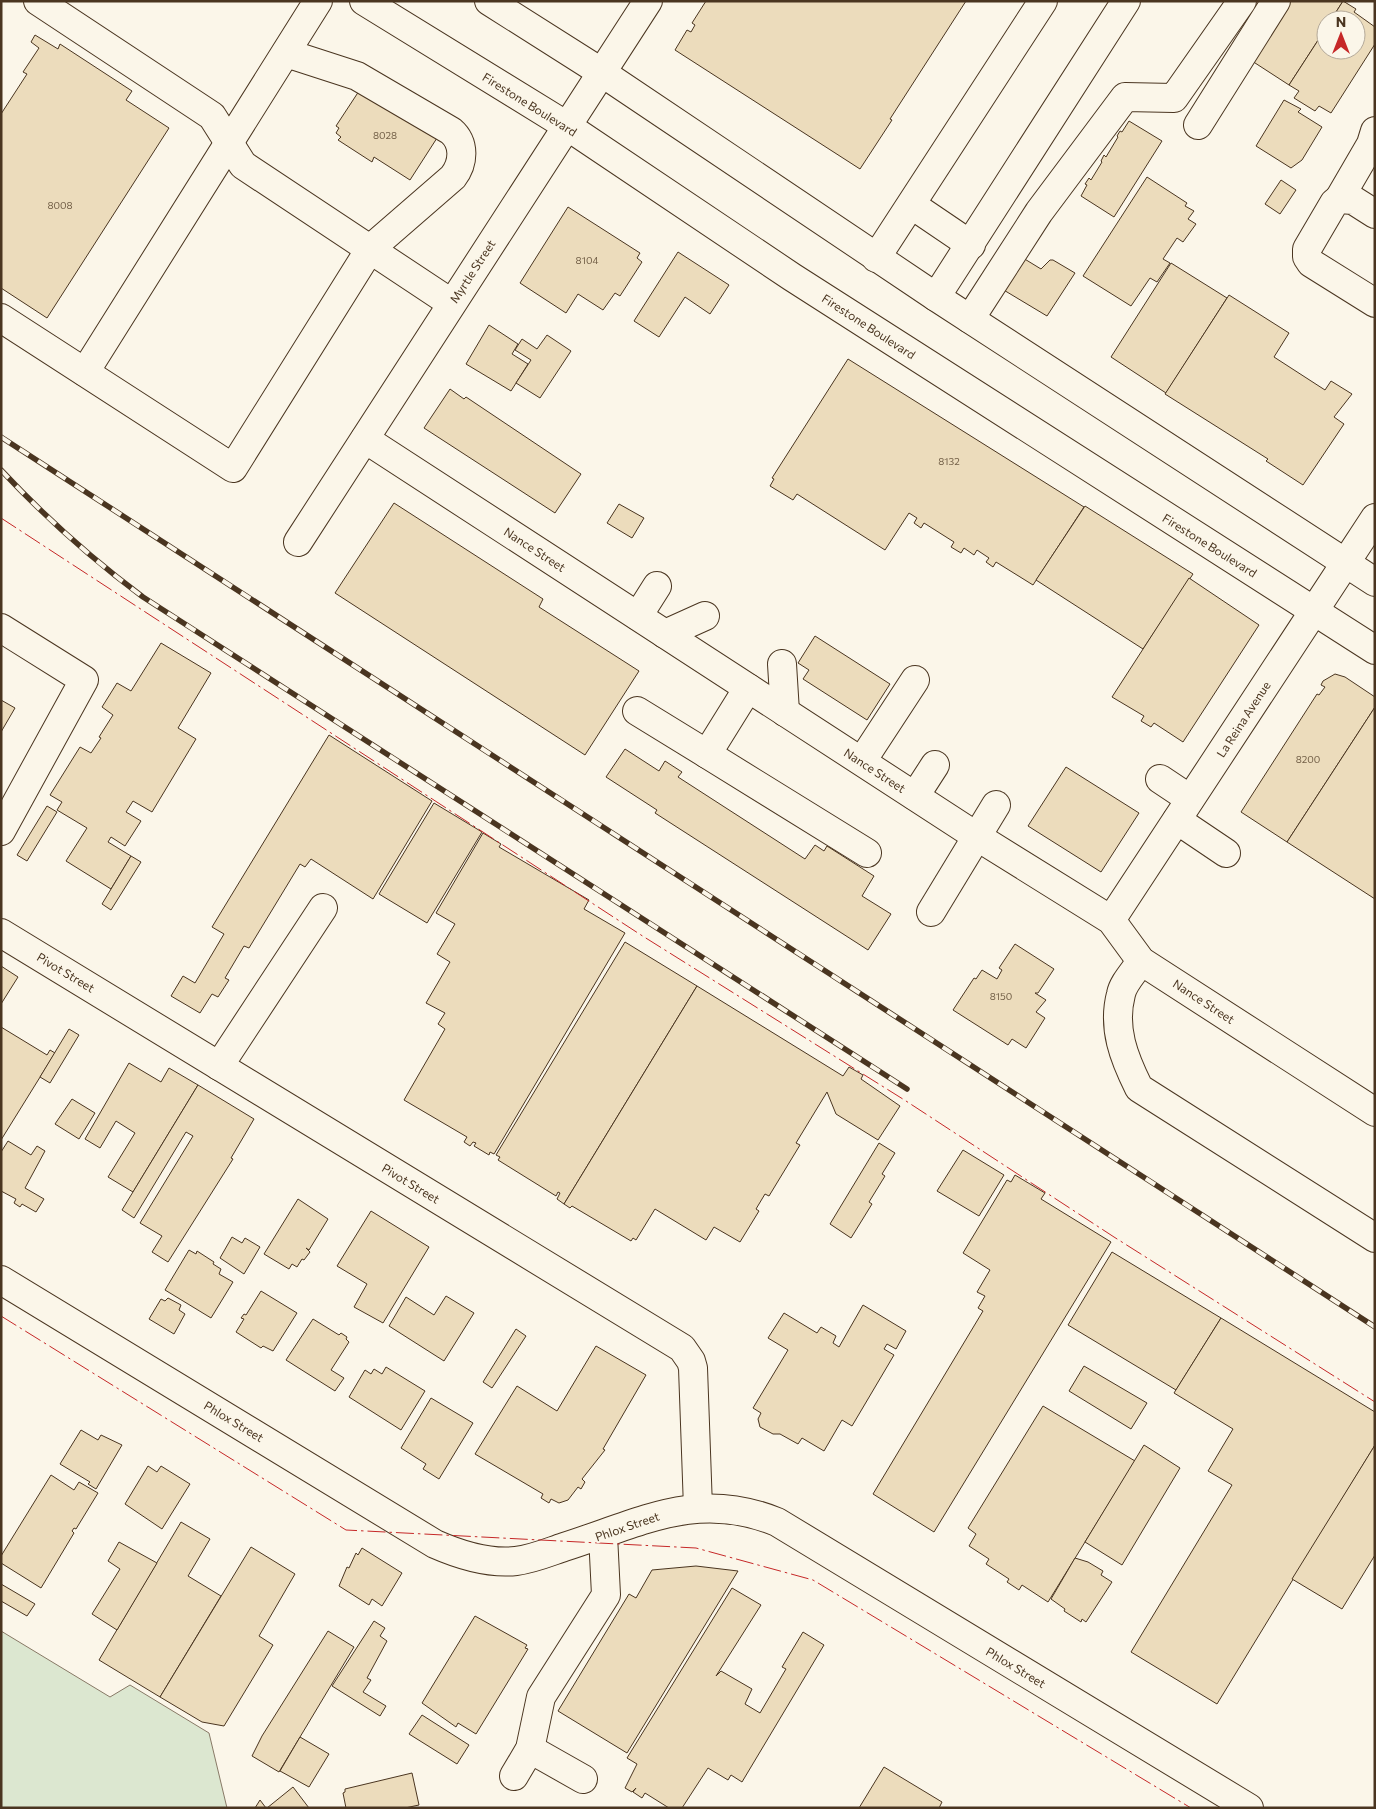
<svg xmlns="http://www.w3.org/2000/svg" width="1376" height="1809" font-family="Commissioner,sans-serif">
<style>
.green{fill:#dce7d0;stroke:#887966}
.building{fill:#ecdcbc;stroke:#4a3520}
.lines{fill:none;stroke-linecap:round;stroke-linejoin:round}
.minor-casing{stroke:#4a3520;stroke-width:30}
.major-casing{stroke:#4a3520;stroke-width:30}
.minor{stroke:#fbf6e9;stroke-width:28}
.major{stroke:#fbf6e9;stroke-width:28}
.rail-casing{stroke:#4a3520;stroke-width:5.5}
.rail{stroke:#fbf6e9;stroke-width:4;stroke-dasharray:11;stroke-linecap:butt}
.power{stroke:#c62828;stroke-width:1;stroke-dasharray:18 4 2.5 4;stroke-linecap:butt}
.labels{text-anchor:middle;dominant-baseline:central;stroke-width:4;stroke-linejoin:round;paint-order:stroke}
.number-label{font-size:10px;fill:#725f47}
.street-label{font-size:12px;fill:#4a3520;stroke:#fbf6e9}
</style>
<rect width="100%" height="100%" fill="#fbf6e9"/>
<!-- green -->
<polygon class="green" points="1,1631 110,1697 130,1685 209,1733 227,1808 1,1808"/>
<!-- building -->
<g class="building">
<polygon points="706,1 966,1 890,119 892,120 860,169 675,50 687,30 691,32 695,25 692,23"/>
<polygon points="1290,1 1343,1 1331,20 1326,20 1326,28 1289,85 1252,61"/>
<polygon points="1343,1 1356,9 1354,12 1375,27 1375,44 1331,113 1319,106 1315,111 1294,98 1299,91 1289,85 1326,28 1326,50 1356,50 1356,20 1331,20"/>
<polygon points="35,35 58,49 60,44 132,91 126,100 169,128 47,318 1,288 1,114 27,74 23,72 39,48 31,42"/>
<polygon points="359,91 437,138 410,180 374,157 372,162 338,140 341,137 336,133 339,128 336,126"/>
<polygon points="1284,100 1301,109 1298,112 1322,127 1302,160 1291,168 1256,146"/>
<polygon points="1129,121 1162,141 1114,217 1081,196 1087,185 1085,184 1089,178 1091,180 1102,162 1101,161 1104,155 1106,157 1118,137 1117,136 1120,131 1122,132"/>
<polygon points="1147,177 1187,203 1185,206 1194,211 1188,219 1196,224 1183,242 1177,238 1163,259 1170,263 1157,282 1150,278 1131,306 1083,276"/>
<polygon points="1281,180 1296,190 1280,214 1265,204"/>
<polygon points="568,207 640,253 637,258 642,262 620,296 615,293 603,310 578,294 566,313 520,283"/>
<polygon points="678,252 729,285 710,314 685,297 659,337 634,321"/>
<polygon points="1023,258 1041,269 1050,260 1053,260 1075,273 1047,316 1002,289"/>
<polygon points="1171,263 1227,298 1166,393 1111,357"/>
<polygon points="1229,295 1289,333 1274,357 1325,390 1331,381 1352,394 1334,417 1344,424 1303,485 1266,461 1268,459 1165,394"/>
<polygon points="489,325 518,344 512,354 528,364 511,391 466,364"/>
<polygon points="547,335 571,351 540,398 516,383 531,360 515,350 522,339 537,349"/>
<polygon points="848,359 1084,507 1033,585 996,562 993,567 986,562 989,558 977,550 974,555 964,548 961,553 951,547 954,542 924,523 921,528 914,523 917,518 909,513 885,550 797,494 793,500 770,486 774,479 772,478"/>
<polygon points="450,389 464,399 466,397 581,474 555,513 424,428"/>
<polygon points="394,503 543,599 539,607 639,671 585,755 335,593"/>
<polygon points="619,504 644,518 632,538 607,523"/>
<polygon points="1085,506 1193,574 1143,649 1036,580"/>
<polygon points="1189,578 1259,625 1183,742 1154,723 1151,727 1141,721 1144,716 1112,697"/>
<polygon points="815,636 890,684 867,720 803,679 809,670 798,663"/>
<polygon points="161,643 211,673 178,728 196,739 152,812 133,801 126,812 141,821 125,846 111,837 108,842 131,856 111,889 66,861 87,828 57,810 62,802 50,795 80,747 91,753 101,738 99,737 113,715 102,707 117,683 131,691"/>
<polygon points="1335,674 1345,677 1375,697 1375,707 1287,842 1241,812 1317,694 1319,695 1325,687 1321,685 1323,681"/>
<polygon points="1,700 15,708 1,732"/>
<polygon points="1375,707 1375,899 1287,842"/>
<polygon points="329,735 432,801 373,899 311,859 305,867 300,864 249,948 244,946 225,978 229,980 218,997 212,994 200,1013 171,996 183,976 195,983 224,934 212,927"/>
<polygon points="625,749 659,771 665,761 682,772 678,777 805,859 815,845 824,851 827,846 874,876 862,896 891,914 868,950 655,813 657,810 606,777"/>
<polygon points="1066,767 1139,813 1101,872 1028,826"/>
<polygon points="434,803 482,832 427,923 379,894"/>
<polygon points="47,806 57,812 27,861 17,855"/>
<polygon points="483,833 501,844 499,847 589,900 584,909 625,933 494,1154 490,1152 489,1155 474,1146 476,1143 473,1142 470,1146 464,1142 467,1137 404,1100 445,1029 438,1024 445,1013 426,1003 450,962 437,954 455,924 436,913"/>
<polygon points="131,856 141,862 111,910 102,904"/>
<polygon points="625,942 697,986 564,1204 557,1199 560,1193 558,1192 556,1196 498,1160 500,1157 496,1155"/>
<polygon points="1015,944 1054,969 1038,993 1035,993 1046,1000 1036,1012 1045,1018 1026,1048 1012,1039 1008,1045 953,1010 974,978 976,979 982,970 997,979 1002,970 999,968"/>
<polygon points="1,966 18,977 1,1004"/>
<polygon points="697,986 843,1076 849,1067 863,1075 861,1079 900,1106 878,1140 836,1114 827,1092 796,1143 800,1145 769,1196 765,1194 756,1209 759,1211 740,1242 714,1227 706,1240 655,1209 636,1240 633,1238 631,1241 572,1206 570,1208 564,1204"/>
<polygon points="1,1027 47,1055 50,1050 55,1053 1,1140"/>
<polygon points="69,1029 79,1035 50,1083 40,1077"/>
<polygon points="129,1063 161,1082 169,1068 198,1085 133,1192 108,1177 135,1133 116,1121 100,1148 85,1139"/>
<polygon points="198,1085 254,1119 231,1158 233,1159 168,1262 152,1252 162,1236 140,1223 193,1136 186,1132 134,1218 122,1210"/>
<polygon points="72,1099 95,1113 79,1139 55,1124"/>
<polygon points="8,1141 31,1155 37,1146 45,1151 25,1188 44,1199 36,1212 22,1204 20,1207 14,1203 16,1199 1,1191 1,1152"/>
<polygon points="879,1143 895,1153 882,1174 885,1176 869,1202 872,1204 851,1238 830,1224"/>
<polygon points="963,1150 1004,1175 979,1216 937,1191"/>
<polygon points="1015,1175 1045,1193 1041,1199 1111,1242 934,1532 873,1494 983,1311 978,1308 985,1296 977,1292 990,1270 963,1253 1007,1180 1011,1182"/>
<polygon points="298,1199 328,1219 309,1250 306,1248 310,1252 304,1260 302,1259 297,1267 292,1264 289,1269 264,1254"/>
<polygon points="371,1211 429,1247 383,1323 354,1307 367,1284 337,1266"/>
<polygon points="232,1237 242,1243 245,1238 260,1247 244,1274 220,1258"/>
<polygon points="189,1250 196,1254 197,1251 214,1262 213,1264 221,1269 219,1274 233,1282 211,1318 165,1290"/>
<polygon points="1112,1252 1221,1318 1176,1390 1068,1325"/>
<polygon points="261,1291 297,1313 273,1351 263,1346 261,1348 236,1332 244,1319 241,1318 244,1314 246,1315"/>
<polygon points="446,1296 474,1313 444,1361 389,1326 406,1297 434,1315"/>
<polygon points="168,1298 181,1305 179,1310 185,1314 174,1334 149,1319 161,1299 165,1301"/>
<polygon points="863,1305 906,1331 896,1349 887,1344 884,1349 894,1355 852,1426 842,1420 824,1451 802,1438 798,1444 780,1434 773,1434 760,1427 758,1419 761,1413 753,1408 788,1350 768,1338 784,1313 817,1333 821,1327 836,1336 833,1343 839,1347"/>
<polygon points="1221,1318 1375,1412 1375,1445 1217,1704 1131,1652 1232,1485 1208,1471 1233,1429 1174,1393"/>
<polygon points="313,1319 339,1335 341,1333 347,1337 346,1339 349,1342 331,1370 344,1378 335,1391 286,1360"/>
<polygon points="516,1329 526,1336 492,1388 483,1382"/>
<polygon points="596,1346 646,1375 603,1449 605,1450 582,1479 585,1482 581,1489 578,1487 568,1500 559,1503 551,1499 549,1503 541,1498 543,1494 475,1454 517,1386 557,1411"/>
<polygon points="1084,1366 1147,1403 1131,1429 1069,1391"/>
<polygon points="386,1367 425,1391 401,1430 349,1397 365,1370 371,1374 374,1369 382,1374"/>
<polygon points="431,1398 473,1423 439,1479 423,1469 426,1464 401,1448"/>
<polygon points="1043,1406 1135,1461 1048,1602 1022,1585 1019,1590 1007,1582 1009,1579 986,1564 989,1559 969,1546 976,1534 968,1528"/>
<polygon points="81,1430 98,1440 101,1435 122,1445 96,1489 88,1484 90,1482 60,1464"/>
<polygon points="1144,1445 1180,1468 1122,1565 1085,1542"/>
<polygon points="1375,1445 1375,1555 1342,1609 1292,1579"/>
<polygon points="148,1466 157,1472 161,1466 190,1484 162,1529 125,1504"/>
<polygon points="51,1475 74,1490 79,1482 98,1493 76,1529 74,1528 72,1531 74,1533 41,1588 1,1563 1,1556"/>
<polygon points="181,1522 210,1539 188,1576 221,1596 160,1697 99,1660"/>
<polygon points="119,1542 157,1563 117,1630 92,1614 120,1569 108,1561"/>
<polygon points="251,1547 295,1574 259,1636 273,1645 224,1726 202,1722 160,1697"/>
<polygon points="362,1548 402,1573 382,1606 372,1599 369,1605 339,1586 347,1567 349,1568 356,1553 358,1555"/>
<polygon points="1075,1558 1088,1562 1103,1571 1101,1575 1112,1582 1086,1622 1082,1619 1081,1622 1064,1611 1065,1609 1051,1599"/>
<polygon points="696,1566 738,1571 627,1753 558,1711 629,1594 636,1598 652,1570"/>
<polygon points="1,1584 35,1604 27,1616 1,1601"/>
<polygon points="732,1588 761,1605 716,1676 721,1671 752,1689 745,1704 760,1713 786,1669 782,1667 803,1632 824,1645 742,1782 731,1775 728,1780 708,1768 682,1808 669,1808 645,1793 642,1798 633,1792 636,1788 632,1792 625,1788 637,1764 627,1758"/>
<polygon points="475,1616 527,1645 525,1648 528,1649 476,1734 458,1723 456,1727 422,1703"/>
<polygon points="374,1621 385,1628 380,1636 387,1641 367,1678 371,1680 363,1692 386,1706 380,1716 332,1686"/>
<polygon points="328,1631 354,1647 279,1772 252,1756 262,1736"/>
<polygon points="422,1715 469,1745 457,1764 409,1734"/>
<polygon points="300,1737 329,1754 309,1787 280,1771"/>
<polygon points="884,1767 942,1802 939,1808 859,1808"/>
<polygon points="412,1773 419,1805 405,1808 346,1808 343,1793 345,1792 345,1789"/>
<polygon points="293,1787 309,1808 267,1808"/>
<polygon points="260,1800 266,1808 255,1808"/>
</g>
<g class="lines">
<defs>
<g id="minor">
<polyline points="38,1 212,116 243,165 451,303"/>
<polyline points="1198,125 1276,1"/>
<polyline points="1339,199 1371,144 1375,131"/>
<polyline points="912,205 971,245"/>
<polyline points="1375,214 1353,200 1339,199 1334,203 1307,249 1307,257 1311,263 1375,303"/>
<polyline points="876,258 1043,1"/>
<polyline points="936,297 1126,1"/>
<path d="M1,318L233,468L370,249L453,177C464,163 465,143 451,131L357,76L286,53"/>
<polyline points="970,319 1039,212 1125,97 1174,98 1242,1"/>
<polyline points="85,372 318,1"/>
<polyline points="365,439 976,836 1111,920 1141,961 1375,1112"/>
<polyline points="298,542 648,1"/>
<polyline points="638,616 657,586"/>
<polyline points="1,628 84,680 1,831"/>
<polyline points="665,634 705,616"/>
<polyline points="782,664 785,712"/>
<polyline points="637,711 707,754 748,688"/>
<polyline points="707,754 867,853"/>
<polyline points="862,761 915,680"/>
<polyline points="1160,779 1190,799"/>
<polyline points="915,796 935,765"/>
<polyline points="1177,820 1226,853"/>
<polyline points="931,912 996,805"/>
<polyline points="1111,920 1375,518"/>
<polyline points="1,933 682,1348 691,1361 693,1368 698,1508"/>
<path d="M1141,961C1135,971 1123,983 1121,994C1112,1028 1124,1058 1139,1088L1375,1238"/>
<polyline points="219,1066 323,908"/>
<path d="M1,1280L435,1544C460,1555 489,1564 516,1561C533,1559 549,1552 564,1547C640,1523 697,1489 777,1522L1249,1808"/>
<polyline points="530,1749 583,1779"/>
<polyline points="514,1776 530,1749 541,1697 606,1595 603,1535"/>
</g>
<g id="major">
<polyline points="364,1 567,126 792,277 1375,650"/>
<polyline points="489,1 601,72 936,297 1375,582"/>
</g>
</defs>
<!-- minor casing -->
<use href="#minor" class="minor-casing"/>
<!-- major casing -->
<use href="#major" class="major-casing"/>
<!-- minor -->
<use href="#minor" class="minor"/>
<!-- major -->
<use href="#major" class="major"/>
<defs>
<g id="rail">
<polyline points="1,437 1375,1327"/>
<path d="M1,470C45,517 92,559 143,597L907,1089"/>
</g>
</defs>
<!-- rail casing -->
<use href="#rail" class="rail-casing"/>
<!-- rail -->
<use href="#rail" class="rail"/>
<!-- power -->
<g class="power">
<polyline points="1,518 641,935 906,1101 1114,1237 1375,1402"/>
<polyline points="1,1316 346,1530 696,1548 813,1580 1191,1808"/>
</g>
</g>
<g class="labels">
<!-- number labels -->
<g class="number-label">
<text x="385" y="135">8028</text>
<text x="60" y="205">8008</text>
<text x="587" y="260">8104</text>
<text x="949" y="461">8132</text>
<text x="1308" y="759">8200</text>
<text x="1001" y="996">8150</text>
</g>
<!-- street labels -->
<g class="street-label">
<text transform="translate(530 104) rotate(32)">Firestone Boulevard</text>
<text transform="translate(472 271) rotate(-57)">Myrtle Street</text>
<text transform="translate(869 326) rotate(33)">Firestone Boulevard</text>
<text transform="translate(1210 545) rotate(32)">Firestone Boulevard</text>
<text transform="translate(535 549) rotate(33)">Nance Street</text>
<text transform="translate(1243 719) rotate(-57)">La Reina Avenue</text>
<text transform="translate(875 770) rotate(33)">Nance Street</text>
<text transform="translate(66 972) rotate(31)">Pivot Street</text>
<text transform="translate(1204 1001) rotate(33)">Nance Street</text>
<text transform="translate(411 1183) rotate(31)">Pivot Street</text>
<text transform="translate(234 1421) rotate(31)">Phlox Street</text>
<text transform="translate(627 1526) rotate(-19)">Phlox Street</text>
<text transform="translate(1016 1667) rotate(31)">Phlox Street</text>
</g>
</g>
<!-- border -->
<rect width="1376" height="1809" fill="none" stroke="#4a3520" stroke-width="5"/>
<!-- north arrow -->
<g transform="translate(1341 35)"><circle r="24" fill="#fbf6e9" stroke="#b4a999"/>
<path d="M0-4L9 19L0 12L-9 19Z" fill="#c62828"/>
<text y="-8" font-size="14" font-weight="bold" text-anchor="middle" fill="#4a3520">N</text>
</g>
</svg>
